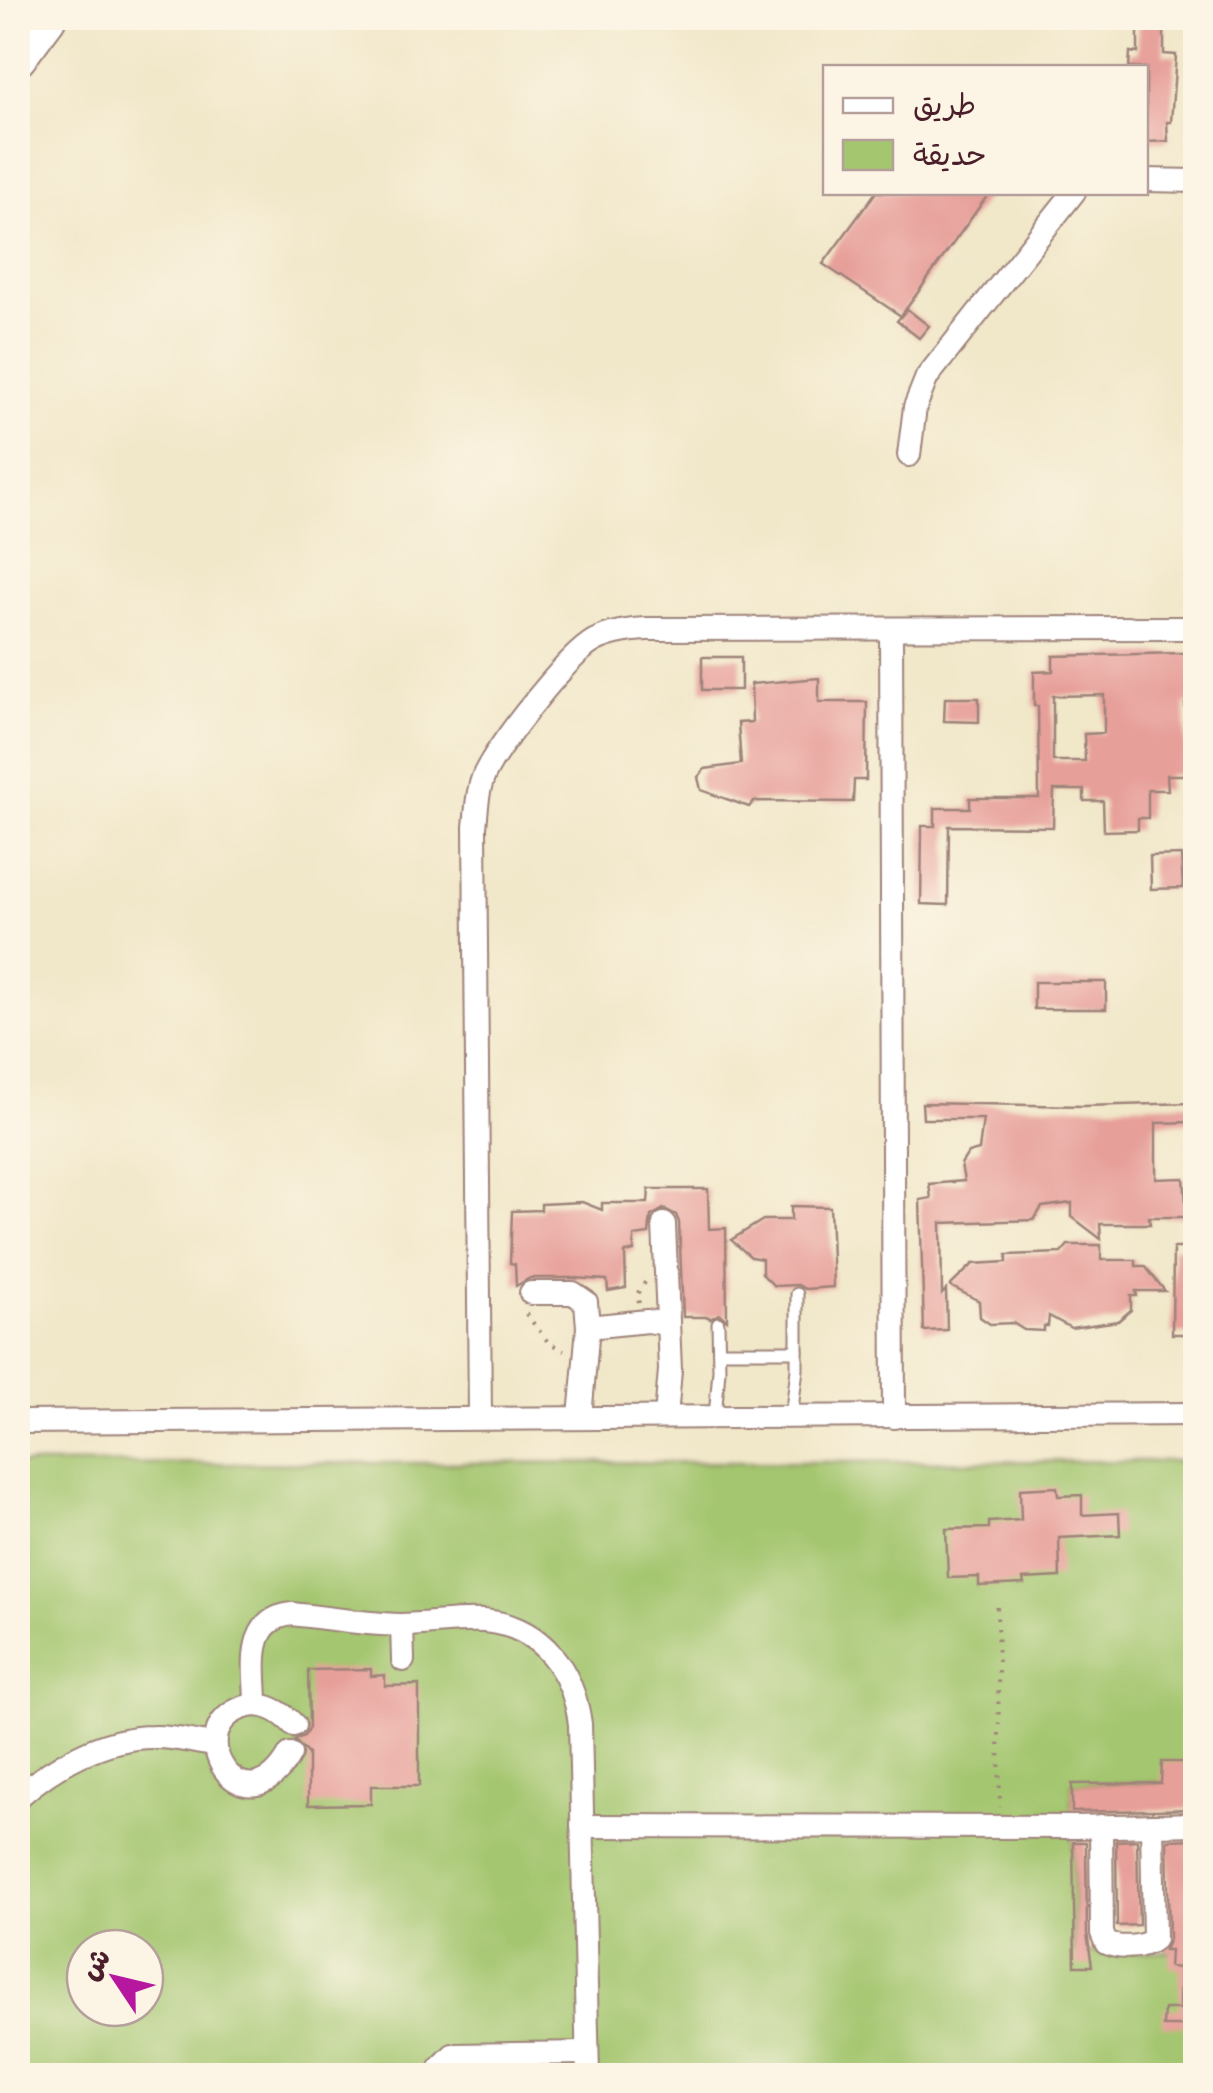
<svg xmlns="http://www.w3.org/2000/svg" width="1213" height="2093" font-family="Caveat,'Playpen Sans Arabic',sans-serif">
<style>
.green{fill:#a4c66f;stroke:#77724d;stroke-width:2.5;fill-rule:evenodd}
.building{fill:#e79f9a;fill-rule:evenodd}
.lines{fill:none;stroke-linecap:round;stroke-linejoin:round}
.lane-casing{stroke:#9e837a;stroke-width:15}
.street-casing{stroke:#9e837a;stroke-width:26}
.primary-casing{stroke:#9e837a;stroke-width:39}
.path{stroke:#9e837a;stroke-width:4;stroke-dasharray:2.5 8;stroke-linecap:butt}
.lane{stroke:#fff;stroke-width:11}
.street{stroke:#fff;stroke-width:22}
.primary{stroke:#fff;stroke-width:35}
</style>
<rect width="100%" height="100%" fill="#fcf5e5"/>
<filter id="ink" filterUnits="userSpaceOnUse"><feTurbulence type="fractalNoise" baseFrequency=".01" numOctaves="2"/><feDisplacementMap in="SourceGraphic" scale="20" xChannelSelector="R" yChannelSelector="G"/><feConvolveMatrix kernelMatrix="1 2 1 2 8 2 1 2 1" color-interpolation-filters="sRGB"/></filter>
<filter id="wash" filterUnits="userSpaceOnUse"><feTurbulence type="fractalNoise" baseFrequency=".0048" numOctaves="4" result="noise"/><feDisplacementMap in="SourceGraphic" scale="40" xChannelSelector="R" yChannelSelector="G"/><feGaussianBlur stdDeviation="2.25" result="paint"/><feColorMatrix in="noise" values="0 0 0 0 0 0 0 0 0 0 0 0 0 0 0 0 0 1.4 0 .05"/><feComposite in="paint" operator="in"/></filter>
<g filter="url(#wash)">
<rect width="100%" height="100%" fill="#f1e7c9"/>
<!-- green -->
<path class="green" d="M1194,1461V1782L1072,1784L1074,1952H1195V2075H18V1464ZM85,1948H145V2008H85Z"/>
<g id="blocks">
<!-- building -->
<g class="building">
<polygon points="1138,18 1164,18 1164,54 1176,55 1171,122 1167,122 1168,141 1146,142 1146,68 1129,68 1130,52 1138,53"/>
<polygon points="876,192 990,192 901,316 823,264"/>
<polygon points="907,309 929,326 919,338 897,321"/>
<path d="M1184,653L1196,655V703L1185,704L1187,775H1167L1168,790H1148V818H1138V830L1104,831L1103,801H1084V790H1054L1053,827L949,826L948,905L921,904L922,826H935V808H970V798H1039L1038,706H1034V672L1053,671V656ZM1104,695V733L1084,734L1085,761H1053V696Z"/>
<rect x="702" y="657" width="39" height="33"/>
<polygon points="819,678 819,702 867,702 866,780 854,780 853,802 754,801 749,807 701,790 698,777 705,769 741,764 738,723 752,722 751,684"/>
<polygon points="945,698 979,698 979,722 944,721"/>
<polygon points="1181,855 1183,888 1151,889 1150,856"/>
<rect x="1034" y="982" width="72" height="27"/>
<polygon points="922,1103 1083,1106 1192,1103 1193,1122 1156,1123 1156,1179 1184,1178 1187,1217 1149,1217 1150,1224 1100,1224 1101,1239 1072,1217 1072,1203 1042,1207 1034,1220 941,1223 942,1294 946,1290 947,1330 924,1331 920,1200 931,1198 929,1184 964,1181 961,1164 968,1153 979,1150 983,1119 923,1119"/>
<polygon points="649,1189 708,1189 709,1229 726,1228 727,1320 719,1314 710,1319 709,1317 683,1317 679,1222 676,1215 664,1209 651,1216 649,1234 634,1236 634,1251 625,1253 626,1288 608,1291 607,1280 573,1278 530,1278 516,1286 515,1264 510,1263 512,1211 541,1210 541,1204 582,1202 602,1210 602,1203 648,1203"/>
<polygon points="791,1206 830,1207 833,1287 805,1289 798,1285 774,1286 762,1274 762,1259 751,1257 731,1240 763,1220 791,1220"/>
<polygon points="1068,1245 1101,1245 1101,1260 1136,1260 1136,1266 1145,1266 1165,1291 1136,1291 1137,1296 1131,1296 1131,1310 1118,1321 1071,1328 1049,1316 1048,1326 1044,1326 1044,1331 1024,1330 1013,1323 990,1324 980,1317 979,1301 950,1286 973,1264 1007,1262 1007,1255 1061,1253"/>
<polygon points="1173,1248 1194,1248 1193,1334 1172,1334"/>
<polygon points="1057,1487 1058,1496 1082,1495 1082,1515 1119,1513 1120,1535 1059,1538 1060,1577 1023,1579 1024,1584 979,1586 979,1577 948,1578 946,1529 989,1528 989,1522 1021,1520 1020,1489"/>
<polygon points="371,1669 371,1676 385,1675 385,1686 419,1685 419,1786 371,1786 371,1804 308,1805 308,1754 294,1740 304,1736 309,1728 308,1670"/>
<polygon points="1162,1762 1191,1762 1194,1809 1072,1812 1072,1784 1161,1783"/>
<polygon points="1196,1839 1195,2026 1163,2026 1164,2009 1179,2009 1180,1968 1169,1967 1170,1950 1164,1950 1169,1939 1167,1840"/>
<polygon points="1137,1840 1139,1925 1117,1926 1116,1841"/>
<polygon points="1073,1842 1086,1842 1087,1933 1092,1966 1075,1966"/>
</g>
</g>
</g>
<g filter="url(#ink)">
<use href="#blocks" fill-opacity="0" stroke="#9e837a" stroke-width="2.5"/>
<g class="lines">
<defs>
<g id="lane">
<polyline points="719,1351 797,1351"/>
<polyline points="715,1417 719,1370 718,1323"/>
<polyline points="791,1417 797,1369 797,1294"/>
</g>
<g id="street">
<polyline points="1146,180 1196,181"/>
<polyline points="909,455 915,407 927,377 1074,192"/>
<polyline points="891,629 894,1417"/>
<polyline points="664,1224 670,1370 666,1417"/>
<polyline points="531,1293 573,1293 586,1302 588,1327 580,1417"/>
<polyline points="588,1327 647,1321 668,1324"/>
<path d="M480,1418L475,827C477,809 477,790 485,773C500,743 566,657 594,641C611,632 629,630 647,629L1196,628"/>
<polyline points="18,1422 1196,1414"/>
<polyline points="402,1625 403,1660"/>
<path d="M256,1705C256,1669 244,1620 292,1614C328,1618 364,1624 400,1625C428,1625 456,1619 484,1621C542,1626 573,1671 580,1724L588,2076"/>
<path d="M290,1754C243,1837 177,1727 245,1707C264,1701 282,1712 294,1725"/>
<path d="M18,1797C53,1766 103,1737 153,1737C173,1736 195,1743 215,1745"/>
<polyline points="582,1826 1075,1827 1196,1824"/>
<path d="M1101,1826L1102,1933L1106,1943C1119,1949 1144,1948 1154,1939L1152,1825"/>
<polyline points="440,2076 441,2067 453,2055 587,2053"/>
</g>
<polyline id="primary" points="18,58 48,18"/>
</defs>
<!-- lane casing -->
<use href="#lane" class="lane-casing"/>
<!-- street casing -->
<use href="#street" class="street-casing"/>
<!-- primary casing -->
<use href="#primary" class="primary-casing"/>
<!-- path -->
<g class="path">
<polyline points="639,1303 637,1294 646,1281"/>
<polyline points="526,1314 549,1343 564,1350"/>
<polyline points="997,1607 1000,1807"/>
</g>
<!-- lane -->
<use href="#lane" class="lane"/>
<!-- street -->
<use href="#street" class="street"/>
<!-- primary -->
<use href="#primary" class="primary"/>
</g>
</g>
<!-- margin -->
<rect width="1213" height="2093" fill="none" stroke="#fcf5e5" stroke-width="60"/>
<!-- legend -->
<rect x="823" y="65" width="325" height="130" fill="#fcf5e5" stroke="#b59f9b" stroke-width="2.5"/>
<rect x="843" y="98" width="50" height="15" fill="#ffffff" stroke="#b59f9b" stroke-width="2.5"/>
<text x="913" y="115" font-size="30" fill="#4a1f2b">طريق</text>
<rect x="843" y="140" width="50" height="30" fill="#a4c66f" stroke="#b59f9b" stroke-width="2.5"/>
<text x="913" y="165" font-size="30" fill="#4a1f2b">حديقة</text>
<!-- north arrow -->
<g transform="translate(115 1978) rotate(305)"><circle r="48" fill="#fcf5e5" stroke="#b59f9b" stroke-width="2.5"/>
<path d="M0-8L18 38L0 25L-18 38Z" fill="#b5179e"/>
<text y="-15" font-size="28" font-weight="bold" text-anchor="middle" fill="#4a1f2b">ش</text>
</g>
</svg>
